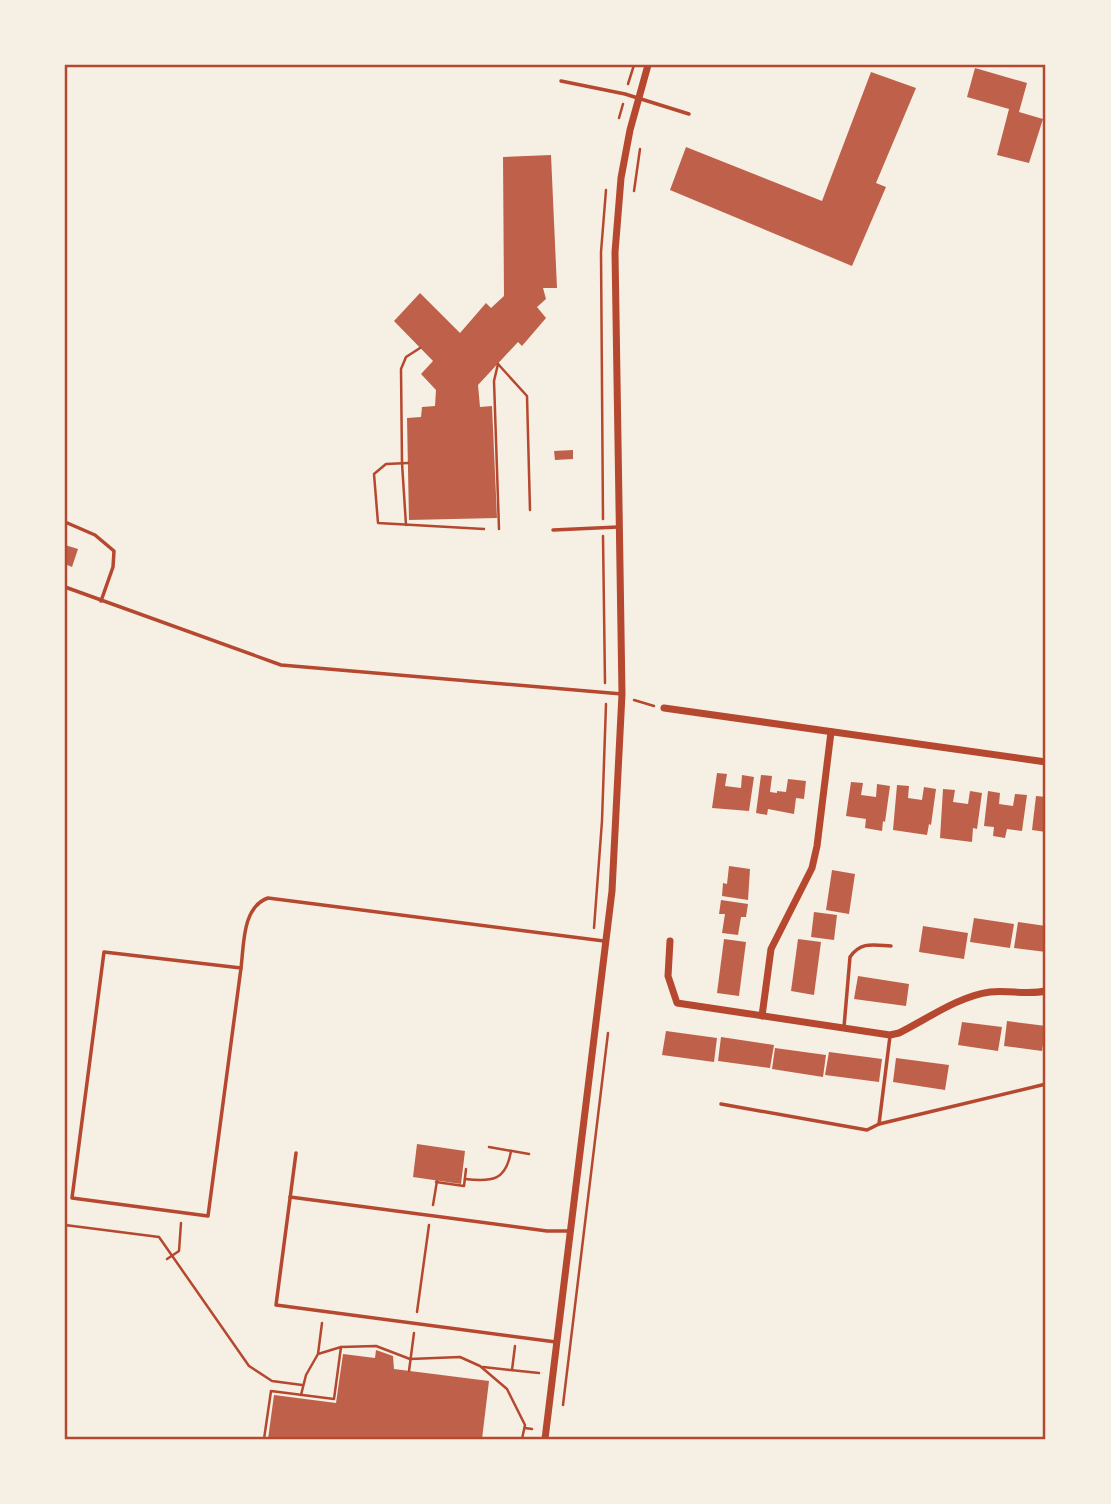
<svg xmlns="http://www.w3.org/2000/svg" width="1111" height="1504" font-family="'PT Sans Narrow',sans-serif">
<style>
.building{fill:#bf614a}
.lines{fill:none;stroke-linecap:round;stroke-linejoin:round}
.path{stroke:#b5482f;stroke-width:2.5}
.service{stroke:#b5482f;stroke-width:3.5}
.minor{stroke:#b5482f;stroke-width:7}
.neatline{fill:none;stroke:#b5482f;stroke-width:2.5}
</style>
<rect width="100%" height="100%" fill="#f6efe4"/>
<!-- building -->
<g class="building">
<polygon points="975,68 1027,83 1019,112 1043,119 1029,163 997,155 1009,109 967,97"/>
<polygon points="871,72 916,88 876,183 886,187 852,266 670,190 686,147 822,201"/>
<polygon points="551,155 557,288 543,288 546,299 537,307 546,318 522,346 518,342 478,385 480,407 492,406 497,518 409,520 407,418 421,417 422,407 435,406 436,390 421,374 433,361 394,321 420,293 460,333 486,303 491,308 504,296 503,157"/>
<polygon points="573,450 573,459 555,460 554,451"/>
<polygon points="65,545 78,549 72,567 65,564"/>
<polygon points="717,773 727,774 725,786 741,788 742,775 754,777 749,811 712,808"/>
<polygon points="761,775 772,776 770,792 777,793 777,791 786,792 788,779 806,781 804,799 796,798 794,814 768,809 767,815 756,813"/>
<polygon points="851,782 863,783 861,795 876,797 877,784 890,786 885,822 883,821 882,831 865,828 866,819 846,816"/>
<polygon points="897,785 909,786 908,798 922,800 924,787 936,789 931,825 929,824 927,835 893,830"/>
<polygon points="943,789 955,790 953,802 968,804 970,791 982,793 977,829 973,828 972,842 940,838"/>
<polygon points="988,791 1000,793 999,804 1013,806 1015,794 1027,795 1022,831 1007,829 1005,838 993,836 994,827 984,826"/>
<polygon points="1036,796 1046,797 1046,832 1032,830"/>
<polygon points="729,866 750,869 748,900 722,896 723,883 727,884"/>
<polygon points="832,870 855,874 849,914 826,910"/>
<polygon points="721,900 748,904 746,917 741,917 738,935 722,933 725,914 719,914"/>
<polygon points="814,912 837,915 834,940 811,937"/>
<polygon points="974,918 1014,924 1010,948 970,942"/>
<polygon points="1018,922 1046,926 1046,952 1014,948"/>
<polygon points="923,926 968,933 964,959 919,952"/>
<polygon points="724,939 746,942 739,996 717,993"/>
<polygon points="798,939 821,942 814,995 791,991"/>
<polygon points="858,976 909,984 906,1006 854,999"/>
<polygon points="1007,1021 1046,1026 1042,1051 1004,1046"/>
<polygon points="962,1022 1002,1027 998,1051 958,1045"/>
<polygon points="666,1031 717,1038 714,1062 662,1055"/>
<polygon points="721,1037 774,1045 770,1068 718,1061"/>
<polygon points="775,1048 826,1055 823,1077 772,1069"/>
<polygon points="829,1052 882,1059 879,1082 825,1075"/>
<polygon points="896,1058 949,1065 945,1090 893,1082"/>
<polygon points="417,1144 465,1151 461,1184 413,1177"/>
<polygon points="376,1350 393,1356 394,1369 489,1381 482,1439 268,1439 274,1395 336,1403 343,1354 375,1358"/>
</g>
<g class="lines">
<!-- path -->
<g class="path">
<polyline points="628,84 634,65"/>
<polyline points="619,118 623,104"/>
<polyline points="634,191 640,149"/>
<polyline points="498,364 494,381 499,529"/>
<polyline points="498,364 527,396 530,510"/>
<polyline points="408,463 386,464 374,474 378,523 484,529"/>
<polyline points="603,519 601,252 606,190"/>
<polyline points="406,525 402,463 401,369 406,357 420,348"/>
<polyline points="603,536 605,683"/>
<polyline points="634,700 654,706"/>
<polyline points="594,928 602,821 606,704"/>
<polyline points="489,1147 529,1154"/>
<path d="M465,1179C492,1182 506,1181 511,1151"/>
<polyline points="436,1182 464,1186 466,1169"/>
<polyline points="433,1205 437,1181"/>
<polyline points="65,1225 159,1237 249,1366 272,1381 302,1385"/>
<polyline points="167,1259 179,1251 181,1223"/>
<polyline points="417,1312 429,1225"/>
<polyline points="318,1354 322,1323"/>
<polyline points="483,1367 539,1373"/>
<polyline points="512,1370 515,1346"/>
<polyline points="409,1371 414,1333"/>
<polyline points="301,1395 306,1375 318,1354 341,1347 376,1346 410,1359 460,1357 480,1366 507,1389 525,1425 522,1439"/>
<polyline points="563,1405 608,1033"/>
<polyline points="525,1428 532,1429"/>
<polyline points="264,1439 271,1391 334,1399 341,1347"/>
</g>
<!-- service -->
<g class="service">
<polyline points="561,81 625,94 689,114"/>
<polyline points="65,522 95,535 114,551 113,567 101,601"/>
<polyline points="553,530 618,527"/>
<polyline points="65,587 281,665 622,694"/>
<polygon points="104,952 241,968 208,1216 72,1198"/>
<path d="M241,968C244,945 242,907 268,898L604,941"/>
<path d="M844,1027L850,957C861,941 874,945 891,946"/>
<polyline points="890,1036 879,1124 1046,1084"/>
<polyline points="721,1104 867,1130 879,1124"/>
<polyline points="296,1153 276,1305 556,1342"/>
<polyline points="290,1197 547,1231 569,1231"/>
</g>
<!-- minor -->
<g class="minor">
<polyline points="664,708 1046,762"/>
<path d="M670,941L668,976L677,1003L890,1035L899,1033C927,1019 959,996 990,992C1009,990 1027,995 1046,991"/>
<polyline points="762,1016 771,949 812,868 817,846 831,732"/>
<polyline points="545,1439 612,891 622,694 615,252 621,178 630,130 648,65"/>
</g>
</g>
<!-- border -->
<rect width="1111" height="1504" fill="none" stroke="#f6efe4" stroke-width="133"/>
<rect x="66" y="66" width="978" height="1372" class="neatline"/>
</svg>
